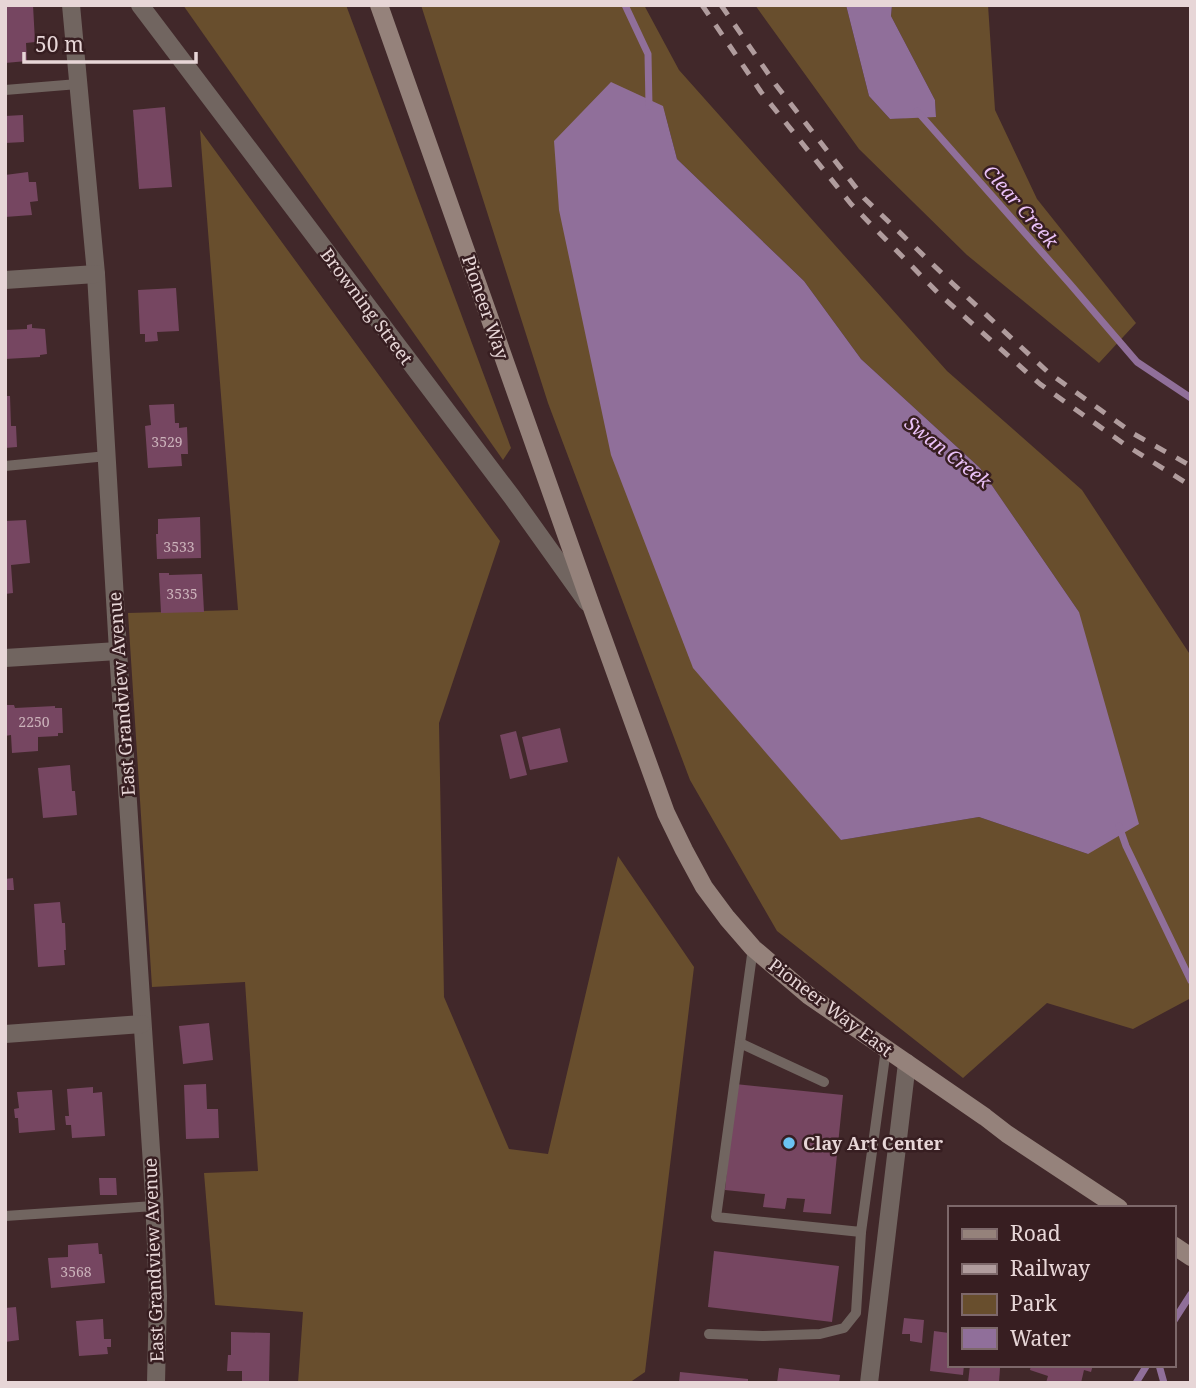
<svg xmlns="http://www.w3.org/2000/svg" width="1196" height="1388" font-family="'Noto Serif',serif">
<style>
.green{fill:#684e2d;fill-rule:evenodd}
.water{fill:#906f9a}
.lines{fill:none;stroke-linecap:round;stroke-linejoin:round}
.stream{stroke:#906f9a;stroke-width:7}
.building{fill:#764661}
.service{stroke:#716560;stroke-width:10}
.minor{stroke:#716560;stroke-width:18}
.secondary{stroke:#95827b;stroke-width:18}
.rail{stroke:#b09c9d;stroke-width:5;stroke-dasharray:12 12;stroke-linecap:butt}
.poi-dot{fill:#6bc3f2;stroke:#371e21;stroke-width:2.5}
.labels{text-anchor:middle;dominant-baseline:central;stroke-width:5;stroke-linejoin:round;paint-order:stroke}
.number-label{font-size:14px;fill:#cbb2ba}
.street-label{font-size:18px;fill:#e7d6d7;stroke:#371e21}
.poi-label{font-size:18px;font-weight:bold;fill:#e7d6d7;stroke:#371e21;text-anchor:start}
.water-label{font-size:19px;font-style:italic;fill:#ebc2f8;stroke:#371e21}
</style>
<rect width="100%" height="100%" fill="#41282a"/>
<!-- green -->
<g class="green">
<polygon points="183,5 346,5 511,448 503,460"/>
<path d="M421,5H644L679,70L947,371L1082,490L1191,656V998L1133,1029L1047,1003L963,1078L777,931L690,780L548,403ZM663,106L677,159L804,281L861,359L980,468L1079,612L1088,854L979,817L841,840Z"/>
<polygon points="755,5 846,5 869,96 890,119 936,116 935,100 891,16 892,5 988,5 995,110 1037,199 1136,323 1099,363 967,255 859,149"/>
<polygon points="200,130 500,541 439,723 444,997 509,1149 548,1154 618,856 694,967 645,1372 629,1383 298,1383 303,1312 215,1305 204,1173 258,1171 245,982 152,987 128,613 238,610"/>
</g>
<!-- water -->
<g class="water">
<polygon points="846,5 892,5 891,16 935,100 936,117 890,119 869,96"/>
<polygon points="611,82 663,106 677,159 804,281 861,359 980,468 1079,612 1139,824 1088,854 979,817 841,840 693,668 611,455 559,210 554,141"/>
</g>
<g class="lines">
<!-- stream -->
<g class="stream">
<polyline points="625,5 648,54 649,106"/>
<polyline points="917,111 1070,284 1137,362 1191,398"/>
<polyline points="1119,826 1126,846 1191,981"/>
<polyline points="1173,1322 1191,1294"/>
<polyline points="1159,1365 1164,1383"/>
<polyline points="1136,1383 1147,1365"/>
</g>
</g>
<!-- building -->
<g class="building">
<polygon points="5,5 33,5 35,42 26,43 27,61 5,63"/>
<polygon points="165,107 172,187 139,189 133,110"/>
<polygon points="23,115 24,142 5,143 5,116"/>
<polygon points="28,172 29,182 36,182 38,201 30,202 32,215 5,217 5,175"/>
<polygon points="176,288 179,331 157,332 158,341 145,342 145,334 140,334 138,290"/>
<polygon points="32,324 32,328 45,329 47,354 40,355 40,357 5,359 5,330 27,329 27,325"/>
<polygon points="5,396 10,396 11,426 16,426 17,447 5,448"/>
<polygon points="174,404 175,423 179,423 179,428 187,427 188,454 181,454 182,466 148,468 145,426 151,425 149,405"/>
<polygon points="200,517 201,558 157,559 156,534 158,534 158,519"/>
<polygon points="26,520 30,563 11,565 13,593 5,594 5,521"/>
<polygon points="159,573 169,573 169,575 202,574 204,612 161,613"/>
<polygon points="5,705 14,705 15,708 55,706 55,708 62,708 63,733 58,733 58,736 38,737 38,751 12,753 11,735 5,736"/>
<polygon points="560,728 568,762 530,770 522,737"/>
<polygon points="516,731 527,775 510,779 500,735"/>
<polygon points="70,765 72,791 75,791 77,815 43,818 38,768"/>
<polygon points="13,878 14,890 5,890 5,879"/>
<polygon points="60,902 62,923 65,923 66,950 64,950 65,965 38,967 34,904"/>
<polygon points="209,1023 213,1060 183,1064 179,1026"/>
<polygon points="206,1084 207,1109 218,1109 219,1138 186,1139 184,1085"/>
<polygon points="735,1084 843,1095 831,1214 803,1212 805,1199 787,1198 785,1209 763,1207 765,1194 725,1190"/>
<polygon points="93,1087 93,1093 102,1092 105,1136 72,1138 71,1125 66,1125 65,1116 69,1116 67,1089"/>
<polygon points="52,1090 55,1130 19,1133 18,1118 15,1118 14,1109 19,1108 17,1092"/>
<polygon points="99,1178 116,1178 117,1195 100,1195"/>
<polygon points="98,1243 99,1254 102,1254 105,1283 51,1288 48,1258 68,1257 68,1245"/>
<polygon points="714,1251 839,1266 832,1322 708,1307"/>
<polygon points="16,1307 19,1340 5,1342 5,1308"/>
<polygon points="904,1318 924,1320 922,1343 910,1341 910,1334 902,1334"/>
<polygon points="103,1319 104,1339 111,1339 111,1347 107,1347 108,1354 79,1356 76,1321"/>
<polygon points="934,1331 949,1333 949,1365 964,1365 963,1375 930,1371"/>
<polygon points="231,1332 270,1333 269,1383 242,1383 242,1371 227,1371 228,1355 231,1355"/>
<polygon points="970,1365 1000,1368 999,1383 968,1383"/>
<polygon points="1031,1365 1093,1365 1091,1372 1084,1370 1081,1383 1046,1383 1048,1376 1030,1370"/>
<polygon points="779,1368 840,1375 839,1383 777,1383"/>
<polygon points="680,1372 748,1379 748,1383 679,1383"/>
</g>
<g class="lines">
<!-- service -->
<g class="service">
<polyline points="5,90 78,84"/>
<polyline points="5,466 107,456"/>
<polyline points="753,948 716,1217 861,1232 886,1049"/>
<polyline points="740,1043 824,1082"/>
<polyline points="5,1216 154,1206"/>
<polyline points="709,1334 763,1336 820,1334 844,1328 856,1313 861,1232"/>
</g>
<!-- minor -->
<g class="minor">
<polyline points="71,5 96,274 118,651 154,1195 158,1296 156,1383"/>
<polyline points="140,5 512,497 587,602"/>
<polyline points="5,280 96,274"/>
<polyline points="5,658 118,651"/>
<polyline points="5,1034 142,1024"/>
<polyline points="869,1383 907,1063"/>
</g>
<!-- secondary -->
<g class="secondary">
<polyline points="379,5 592,608 666,813 684,850 704,887 727,918 753,948 808,995 985,1117 1007,1134 1119,1208"/>
<polyline points="1173,1245 1191,1257"/>
</g>
<!-- rail -->
<g class="rail">
<polyline points="702,5 761,92 851,204 939,294 1040,384 1124,444 1191,486"/>
<polyline points="721,5 776,85 864,198 952,283 1049,373 1134,434 1191,466"/>
</g>
</g>
<!-- markers -->
<circle class="poi-dot" cx="789" cy="1143" r="7"/>
<g class="labels">
<!-- number labels -->
<g class="number-label">
<text x="167" y="441">3529</text>
<text x="179" y="546">3533</text>
<text x="182" y="593">3535</text>
<text x="34" y="721">2250</text>
<text x="76" y="1271">3568</text>
</g>
<!-- street labels -->
<g class="street-label">
<text transform="translate(367 306) rotate(53)">Browning Street</text>
<text transform="translate(486 307) rotate(71)">Pioneer Way</text>
<text transform="translate(121 694) rotate(-94)">East Grandview Avenue</text>
<text transform="translate(831 1007) rotate(37)">Pioneer Way East</text>
<text transform="translate(153 1260) rotate(-92)">East Grandview Avenue</text>
</g>
<!-- poi labels -->
<g class="poi-label">
<text x="803" y="1143">Clay Art Center</text>
</g>
<!-- water labels -->
<g class="water-label">
<text transform="translate(1021 206) rotate(49)">Clear Creek</text>
<text transform="translate(948 452) rotate(38)">Swan Creek</text>
</g>
</g>
<!-- border -->
<rect width="1196" height="1388" fill="none" stroke="#e7d6d7" stroke-width="14"/>
<!-- legend -->
<rect x="948" y="1206" width="228" height="161" fill="#371e21" stroke="#7d686a" stroke-width="2"/>
<rect x="962" y="1229" width="35" height="10" fill="#95827b" stroke="#7d686a" stroke-width="2"/>
<text x="1010" y="1241" font-size="21" fill="#e7d6d7">Road</text>
<rect x="962" y="1264" width="35" height="10" fill="#b09c9d" stroke="#7d686a" stroke-width="2"/>
<text x="1010" y="1276" font-size="21" fill="#e7d6d7">Railway</text>
<rect x="962" y="1294" width="35" height="21" fill="#684e2d" stroke="#7d686a" stroke-width="2"/>
<text x="1010" y="1311" font-size="21" fill="#e7d6d7">Park</text>
<rect x="962" y="1328" width="35" height="21" fill="#906f9a" stroke="#7d686a" stroke-width="2"/>
<text x="1010" y="1346" font-size="21" fill="#e7d6d7">Water</text>
<!-- scale -->
<path d="M24 52v10h172v-10" fill="none" stroke="#e7d6d7" stroke-width="3.5"/>
<text x="35" y="52" font-size="21" fill="#e7d6d7" stroke="#371e21" stroke-width="5" paint-order="stroke">50 m</text>
</svg>
